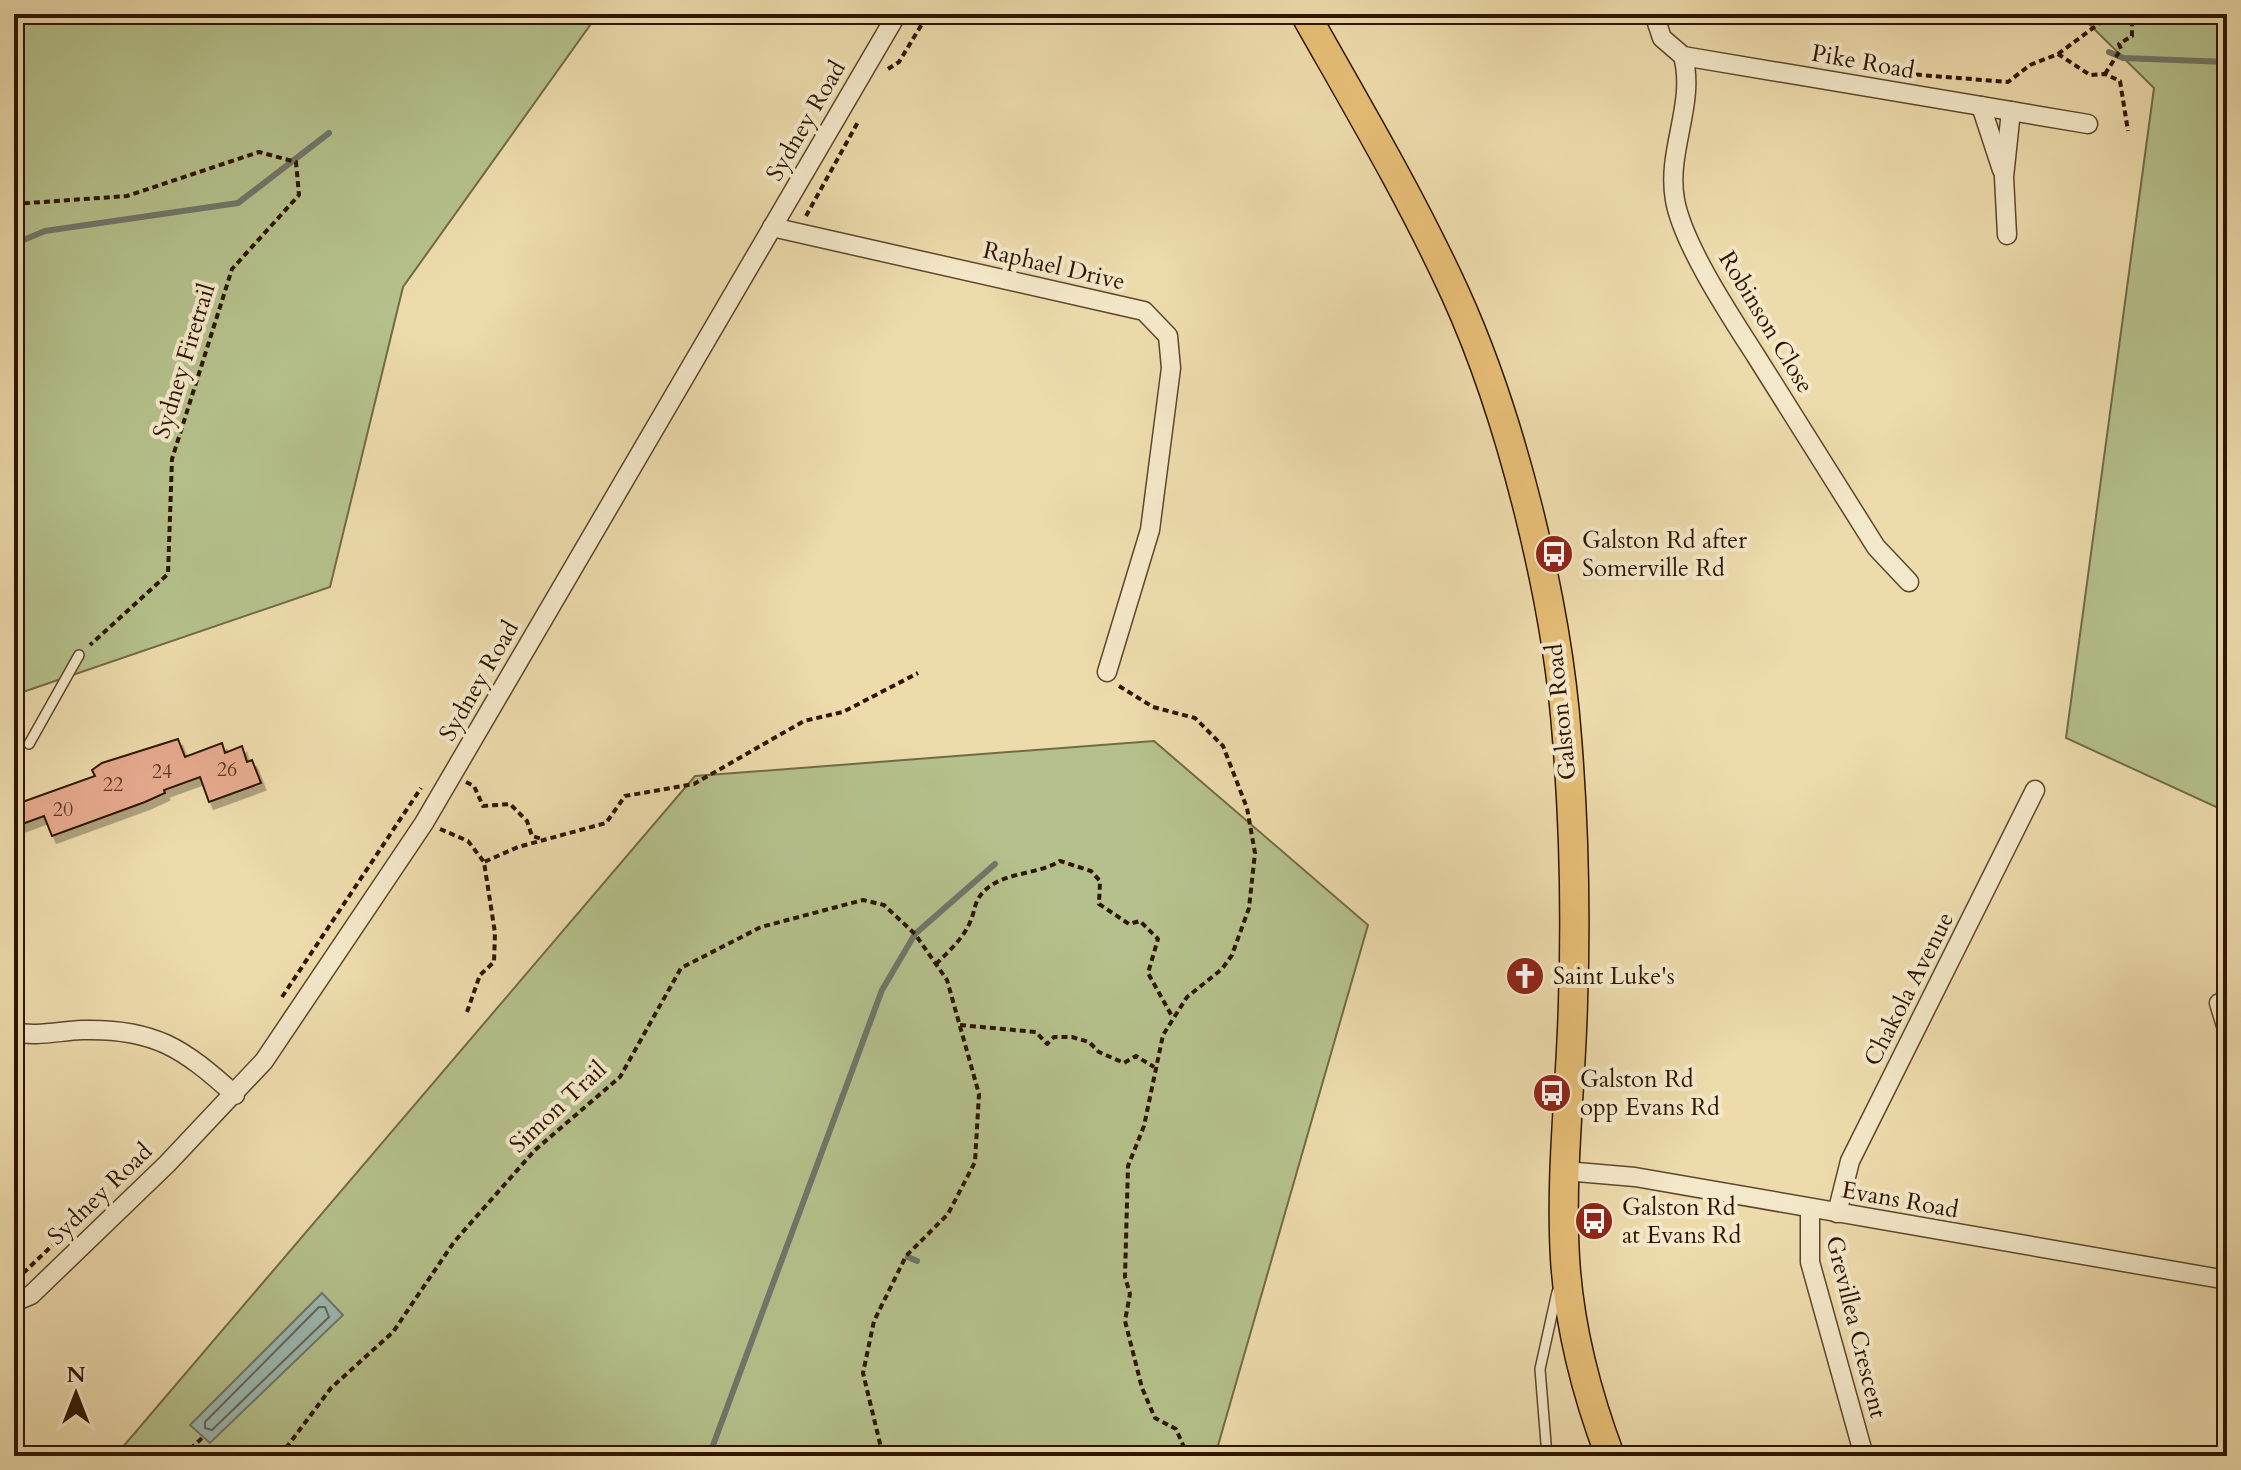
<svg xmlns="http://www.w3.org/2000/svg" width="2241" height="1470" font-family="Cardo,serif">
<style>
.green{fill:#b5c18c;stroke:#726b46;stroke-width:2}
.water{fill:#9bb9b1;stroke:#70776a;stroke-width:2}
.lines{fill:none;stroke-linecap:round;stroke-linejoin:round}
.shore{stroke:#656758;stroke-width:2}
.stream{stroke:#70776a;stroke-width:6}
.building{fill:#e7ab8f;stroke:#2f1500;stroke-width:2;filter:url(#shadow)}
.service-casing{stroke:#5e462b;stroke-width:12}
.minor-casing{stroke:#5e462b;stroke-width:21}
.primary-casing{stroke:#2f1500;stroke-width:31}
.path{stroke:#2f1500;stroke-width:4;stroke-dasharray:6 4;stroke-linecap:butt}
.service{stroke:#f3e8c9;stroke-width:9}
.minor{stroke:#f3e8c9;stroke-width:18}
.primary{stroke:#e6be76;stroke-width:28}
.labels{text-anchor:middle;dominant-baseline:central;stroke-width:8;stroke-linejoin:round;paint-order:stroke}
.number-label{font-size:20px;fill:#5d3a24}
.street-label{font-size:24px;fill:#2f1500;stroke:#f3e8c9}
.poi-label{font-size:24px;fill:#2f1500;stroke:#f3e8c9;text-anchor:start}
</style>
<defs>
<filter id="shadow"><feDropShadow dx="4.5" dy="7" stdDeviation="0" flood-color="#0004"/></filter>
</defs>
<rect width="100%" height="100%" fill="#eddbac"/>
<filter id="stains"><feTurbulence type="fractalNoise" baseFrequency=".0025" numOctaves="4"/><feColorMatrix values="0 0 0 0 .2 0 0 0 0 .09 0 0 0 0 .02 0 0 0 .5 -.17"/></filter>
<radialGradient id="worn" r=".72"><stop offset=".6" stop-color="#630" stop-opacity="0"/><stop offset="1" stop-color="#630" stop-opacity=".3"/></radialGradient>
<!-- green -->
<g class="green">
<polygon points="14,14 598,14 403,287 330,587 14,695"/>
<polygon points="2079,14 2227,14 2227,812 2066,738 2154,88"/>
<polygon points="1154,741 1368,925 1215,1456 103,1456 116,1455 695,776"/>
</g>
<!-- water -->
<polygon class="water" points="322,1293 343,1315 210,1443 190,1425"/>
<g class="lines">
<!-- shore -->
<polygon class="shore" points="319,1307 325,1307 329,1317 212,1430 205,1428 205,1422"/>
<!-- stream -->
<g class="stream">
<polyline points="2109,52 2123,58 2227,62"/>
<polyline points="14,244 45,231 238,203 329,133"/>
<polyline points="908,1257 917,1261"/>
<polyline points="709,1456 882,990 915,934 995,864"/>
</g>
</g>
<!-- building -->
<polygon class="building" points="178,739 185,757 222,743 225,753 242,746 247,762 252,760 261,783 209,802 200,777 164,790 165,793 145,802 52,836 44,816 14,827 14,805 95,776 92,770 102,763"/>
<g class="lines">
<defs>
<g id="service">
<polyline points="29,744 79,655"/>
<polyline points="1547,1456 1540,1369 1557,1292"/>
</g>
<g id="minor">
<polyline points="1654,14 1662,38 1683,56 2088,124"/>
<path d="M1683,56C1696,104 1666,151 1675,200C1683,245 1731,317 1756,356C1796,420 1836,483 1876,547L1909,582"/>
<polyline points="1981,106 2002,170"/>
<polyline points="772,227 1144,311 1168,336 1171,368 1150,530 1107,672"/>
<polyline points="2007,235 2004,177 2011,111"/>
<polyline points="2219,1003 2227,1029"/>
<path d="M14,1032C36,1037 59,1031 82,1030C154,1028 183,1048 235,1095"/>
<polyline points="1565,1171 1635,1177 2227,1280"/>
<polyline points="1810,1209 1810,1262 1864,1456"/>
<polyline points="1837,1213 1850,1161 2035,790"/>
<polyline points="14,1302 31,1295 167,1164 264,1061 424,823 897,14"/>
</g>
<path id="primary" d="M1305,14C1357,106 1411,197 1455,293C1512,418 1557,601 1567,738C1574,825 1576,914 1573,1002C1571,1087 1560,1173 1565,1258C1569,1327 1586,1392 1610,1456"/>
</defs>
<!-- service casing -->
<use href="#service" class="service-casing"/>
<!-- minor casing -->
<use href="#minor" class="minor-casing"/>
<!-- primary casing -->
<use href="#primary" class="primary-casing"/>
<!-- path -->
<g class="path">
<polyline points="2058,54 2112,14"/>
<polyline points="888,69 899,62 928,14"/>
<polyline points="1896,73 2008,82 2030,65 2058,54 2090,75 2105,74 2120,81 2128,131"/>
<polyline points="2105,74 2121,49 2119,44 2132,36 2132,14"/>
<polyline points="14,204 127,196 259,152 296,162 299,195 232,269 172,459 168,574 90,645"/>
<polyline points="806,216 858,122"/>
<polyline points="1119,686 1153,707 1195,718 1223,746 1247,808 1255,853 1249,908 1232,955 1222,969 1187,997 1163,1035 1144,1126 1128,1166 1125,1277 1130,1294 1125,1321 1142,1388 1155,1418 1176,1429 1188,1456"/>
<polyline points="454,733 457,704 479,689"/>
<polyline points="466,782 474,786 483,806 510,804 527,821 532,836 545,840"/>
<polyline points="440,829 468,841 484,862"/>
<path d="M936,964C949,951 964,938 971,920C974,913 975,902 980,896C998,871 1036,876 1060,861L1091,871L1100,881L1099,904L1129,924L1140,921L1158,939L1148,973L1173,1018"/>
<polyline points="282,997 421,788"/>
<polyline points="467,1012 480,975 494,962 495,933 484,862 518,847 606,823 625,796 694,784 804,721 843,712 918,673"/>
<polyline points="960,1025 1036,1032 1047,1044 1054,1037 1072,1037 1089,1042 1099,1052 1124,1063 1136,1056 1154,1067"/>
<polyline points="16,1280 59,1239"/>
<polyline points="183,1456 203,1437"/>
<polyline points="280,1456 331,1388 393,1332 454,1242 535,1150 620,1077 681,968 761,927 863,900 884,905 915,934 947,980 979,1094 975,1162 948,1214 906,1256 874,1321 863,1373 883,1456"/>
</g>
<!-- service -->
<use href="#service" class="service"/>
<!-- minor -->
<use href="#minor" class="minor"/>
<!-- primary -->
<use href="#primary" class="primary"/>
</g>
<!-- icons -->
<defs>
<symbol id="bus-disc" viewBox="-11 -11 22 22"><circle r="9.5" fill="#8f2418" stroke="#f3e8c9"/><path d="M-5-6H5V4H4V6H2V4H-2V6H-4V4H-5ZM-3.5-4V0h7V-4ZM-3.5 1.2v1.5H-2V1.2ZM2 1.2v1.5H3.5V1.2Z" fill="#fff"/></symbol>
<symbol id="church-disc" viewBox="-11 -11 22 22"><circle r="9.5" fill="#8f2418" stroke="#f3e8c9"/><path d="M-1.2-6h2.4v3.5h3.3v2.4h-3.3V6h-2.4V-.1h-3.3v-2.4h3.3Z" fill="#fff"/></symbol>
</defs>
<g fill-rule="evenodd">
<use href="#bus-disc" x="1532" y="532" width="44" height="44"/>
<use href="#church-disc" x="1503" y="954" width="44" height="44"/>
<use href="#bus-disc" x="1530" y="1071" width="44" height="44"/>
<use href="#bus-disc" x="1572" y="1199" width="44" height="44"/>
</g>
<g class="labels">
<!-- number labels -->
<g class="number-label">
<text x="227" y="769">26</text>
<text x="162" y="771">24</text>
<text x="113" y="784">22</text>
<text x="63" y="809">20</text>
</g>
<!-- street labels -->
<g class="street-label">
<text transform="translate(1863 62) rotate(10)">Pike Road</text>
<text transform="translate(806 121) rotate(-60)">Sydney Road</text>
<text transform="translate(1054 266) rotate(13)">Raphael Drive</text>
<text transform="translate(1766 322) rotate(59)">Robinson Close</text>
<text transform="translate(184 361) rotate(-73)">Sydney Firetrail</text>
<text transform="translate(479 681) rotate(-60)">Sydney Road</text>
<text transform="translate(1561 712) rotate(-96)">Galston Road</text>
<text transform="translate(1909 989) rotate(-63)">Chakola Avenue</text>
<text transform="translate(558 1107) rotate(-43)">Simon Trail</text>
<text transform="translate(100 1194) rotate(-44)">Sydney Road</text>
<text transform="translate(1900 1200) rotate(10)">Evans Road</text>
<text transform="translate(1856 1327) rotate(76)">Grevillea Crescent</text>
</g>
<!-- poi labels -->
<g class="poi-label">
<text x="1582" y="540">Galston Rd after<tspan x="1582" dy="28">Somerville Rd</tspan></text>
<text x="1553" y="976">Saint Luke's</text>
<text x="1580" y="1079">Galston Rd<tspan x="1580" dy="28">opp Evans Rd</tspan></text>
<text x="1622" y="1207">Galston Rd<tspan x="1622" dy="28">at Evans Rd</tspan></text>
</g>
</g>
<!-- margin -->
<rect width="2241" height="1470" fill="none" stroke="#eddbac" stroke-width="48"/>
<rect x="16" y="16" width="2209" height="1438" fill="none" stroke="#2f1500" stroke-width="4"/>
<rect x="24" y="24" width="2193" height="1422" fill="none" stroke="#2f1500" stroke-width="2"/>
<!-- north arrow -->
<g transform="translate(76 1394)" stroke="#f3e8c9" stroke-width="6" paint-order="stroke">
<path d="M0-6L14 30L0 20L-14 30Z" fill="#2f1500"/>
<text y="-12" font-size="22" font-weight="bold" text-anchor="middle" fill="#2f1500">N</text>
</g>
<rect width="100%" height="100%" filter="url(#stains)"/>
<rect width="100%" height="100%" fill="url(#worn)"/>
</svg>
